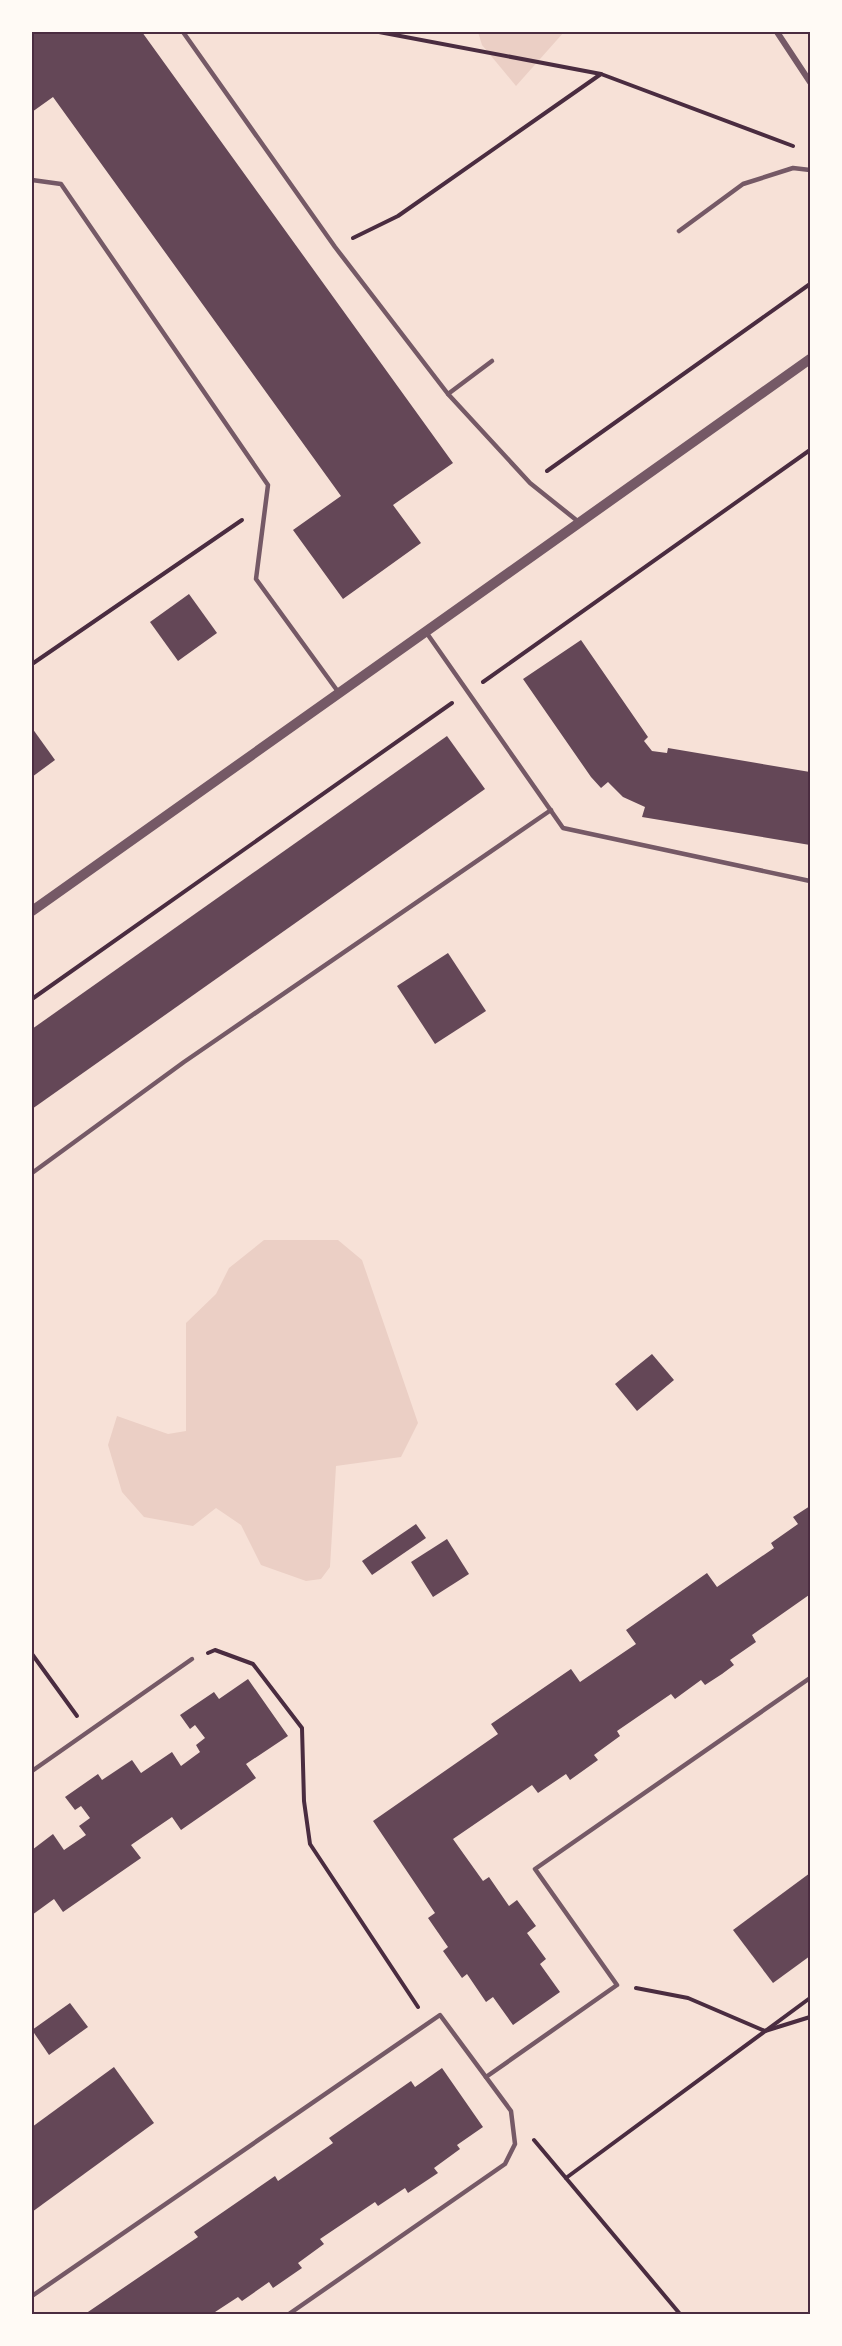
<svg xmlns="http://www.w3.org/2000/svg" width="842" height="2346" font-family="'PT Sans',sans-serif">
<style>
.green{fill:#ebcfc5}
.building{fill:#644757}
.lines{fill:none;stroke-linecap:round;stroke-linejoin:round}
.path{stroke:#4a2c40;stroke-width:4}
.service{stroke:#755966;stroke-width:4.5}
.minor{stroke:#755966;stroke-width:6}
.tertiary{stroke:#755966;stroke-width:10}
.neatline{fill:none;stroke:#4a2c40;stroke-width:2}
</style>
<rect width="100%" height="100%" fill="#f7e1d7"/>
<!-- green -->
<g class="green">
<polygon points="478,32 564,32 516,86 482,45"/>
<polygon points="264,1240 338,1240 362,1260 418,1423 401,1457 336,1466 330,1567 321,1579 306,1581 261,1565 241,1525 216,1508 193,1526 144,1517 122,1492 108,1445 117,1416 168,1434 186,1431 186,1323 216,1294 229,1268"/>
</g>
<!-- building -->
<g class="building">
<polygon points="32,32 142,32 453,463 393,505 421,543 343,599 293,530 341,496 53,97 32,112"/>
<polygon points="189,594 217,633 178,661 150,622"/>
<polygon points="581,640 648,737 644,741 652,751 667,753 668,748 810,772 810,845 642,817 645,807 623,797 608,782 601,788 591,777 523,679"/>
<polygon points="32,728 55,760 32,777"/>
<polygon points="447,736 485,789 32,1109 32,1029"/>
<polygon points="448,953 486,1011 435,1044 397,986"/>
<polygon points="652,1354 674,1380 637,1411 615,1384"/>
<polygon points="810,1506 810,1598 809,1595 752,1635 756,1642 730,1660 734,1665 722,1674 705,1685 701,1680 675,1699 671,1694 617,1731 620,1736 594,1755 598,1760 570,1780 566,1774 538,1793 532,1785 453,1839 483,1881 489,1877 509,1906 517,1900 536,1926 527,1933 546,1959 540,1964 560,1992 513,2025 493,1997 486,2002 467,1974 462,1978 443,1951 448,1947 428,1918 435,1913 373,1821 498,1734 491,1724 571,1669 580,1682 636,1644 626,1630 707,1573 717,1587 774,1548 771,1543 798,1524 793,1517"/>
<polygon points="416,1524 426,1538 372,1575 362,1561"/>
<polygon points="447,1539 469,1574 433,1597 411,1562"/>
<polygon points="248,1679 288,1736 246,1764 256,1778 181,1830 172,1817 131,1845 141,1858 63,1912 54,1899 32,1915 32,1850 53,1834 64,1850 86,1835 79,1826 90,1818 81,1806 75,1810 65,1797 98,1774 102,1780 132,1760 141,1773 172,1752 181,1766 200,1752 196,1745 205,1738 195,1725 190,1729 180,1715 214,1692 219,1699"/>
<polygon points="810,1873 810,1956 773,1983 733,1930"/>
<polygon points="70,2003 88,2027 49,2055 32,2030"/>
<polygon points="114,2067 154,2123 32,2212 32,2127"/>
<polygon points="442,2068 483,2127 457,2145 460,2149 434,2168 438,2173 408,2193 405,2188 378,2206 375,2202 320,2239 324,2244 298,2263 302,2268 273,2288 269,2282 242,2301 238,2297 212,2314 85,2314 198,2237 194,2232 275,2176 278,2181 333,2143 329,2138 411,2081 415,2087"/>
</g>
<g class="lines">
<!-- path -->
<g class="path">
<polyline points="379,32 601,74"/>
<polyline points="353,238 398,216 601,74 793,146"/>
<polyline points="547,471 810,284"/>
<polyline points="32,664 242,520"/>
<polyline points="483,682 810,450"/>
<polyline points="32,999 452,703"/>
<polyline points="208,1653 215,1650 253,1664 302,1728 304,1801 310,1844 418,2007"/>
<polyline points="32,1654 77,1716"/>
<polyline points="636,1988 688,1998 765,2031 810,2017"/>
<polyline points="534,2140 680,2314"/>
<polyline points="566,2178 810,1998"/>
</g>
<!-- service -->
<g class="service">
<polyline points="183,32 335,247 448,394 530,483 580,523"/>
<polyline points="32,180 61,184 268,485 256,579 339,693"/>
<polyline points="679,231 743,184 793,168 810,170"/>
<polyline points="448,394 492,361"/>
<polyline points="426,632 563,828 810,881"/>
<polyline points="32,1173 184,1062 551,810"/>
<polyline points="32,1771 192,1659"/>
<polyline points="486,2077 617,1985 535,1869 810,1678"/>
<polyline points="32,2296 440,2015 511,2111 515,2144 505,2164 289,2314"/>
</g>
<!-- minor -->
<polyline class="minor" points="777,32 810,82"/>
<!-- tertiary -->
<polyline class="tertiary" points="32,911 810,359"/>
</g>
<!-- border -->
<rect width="842" height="2346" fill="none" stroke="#fffaf5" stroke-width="66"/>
<rect x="33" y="33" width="776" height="2280" class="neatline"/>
</svg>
